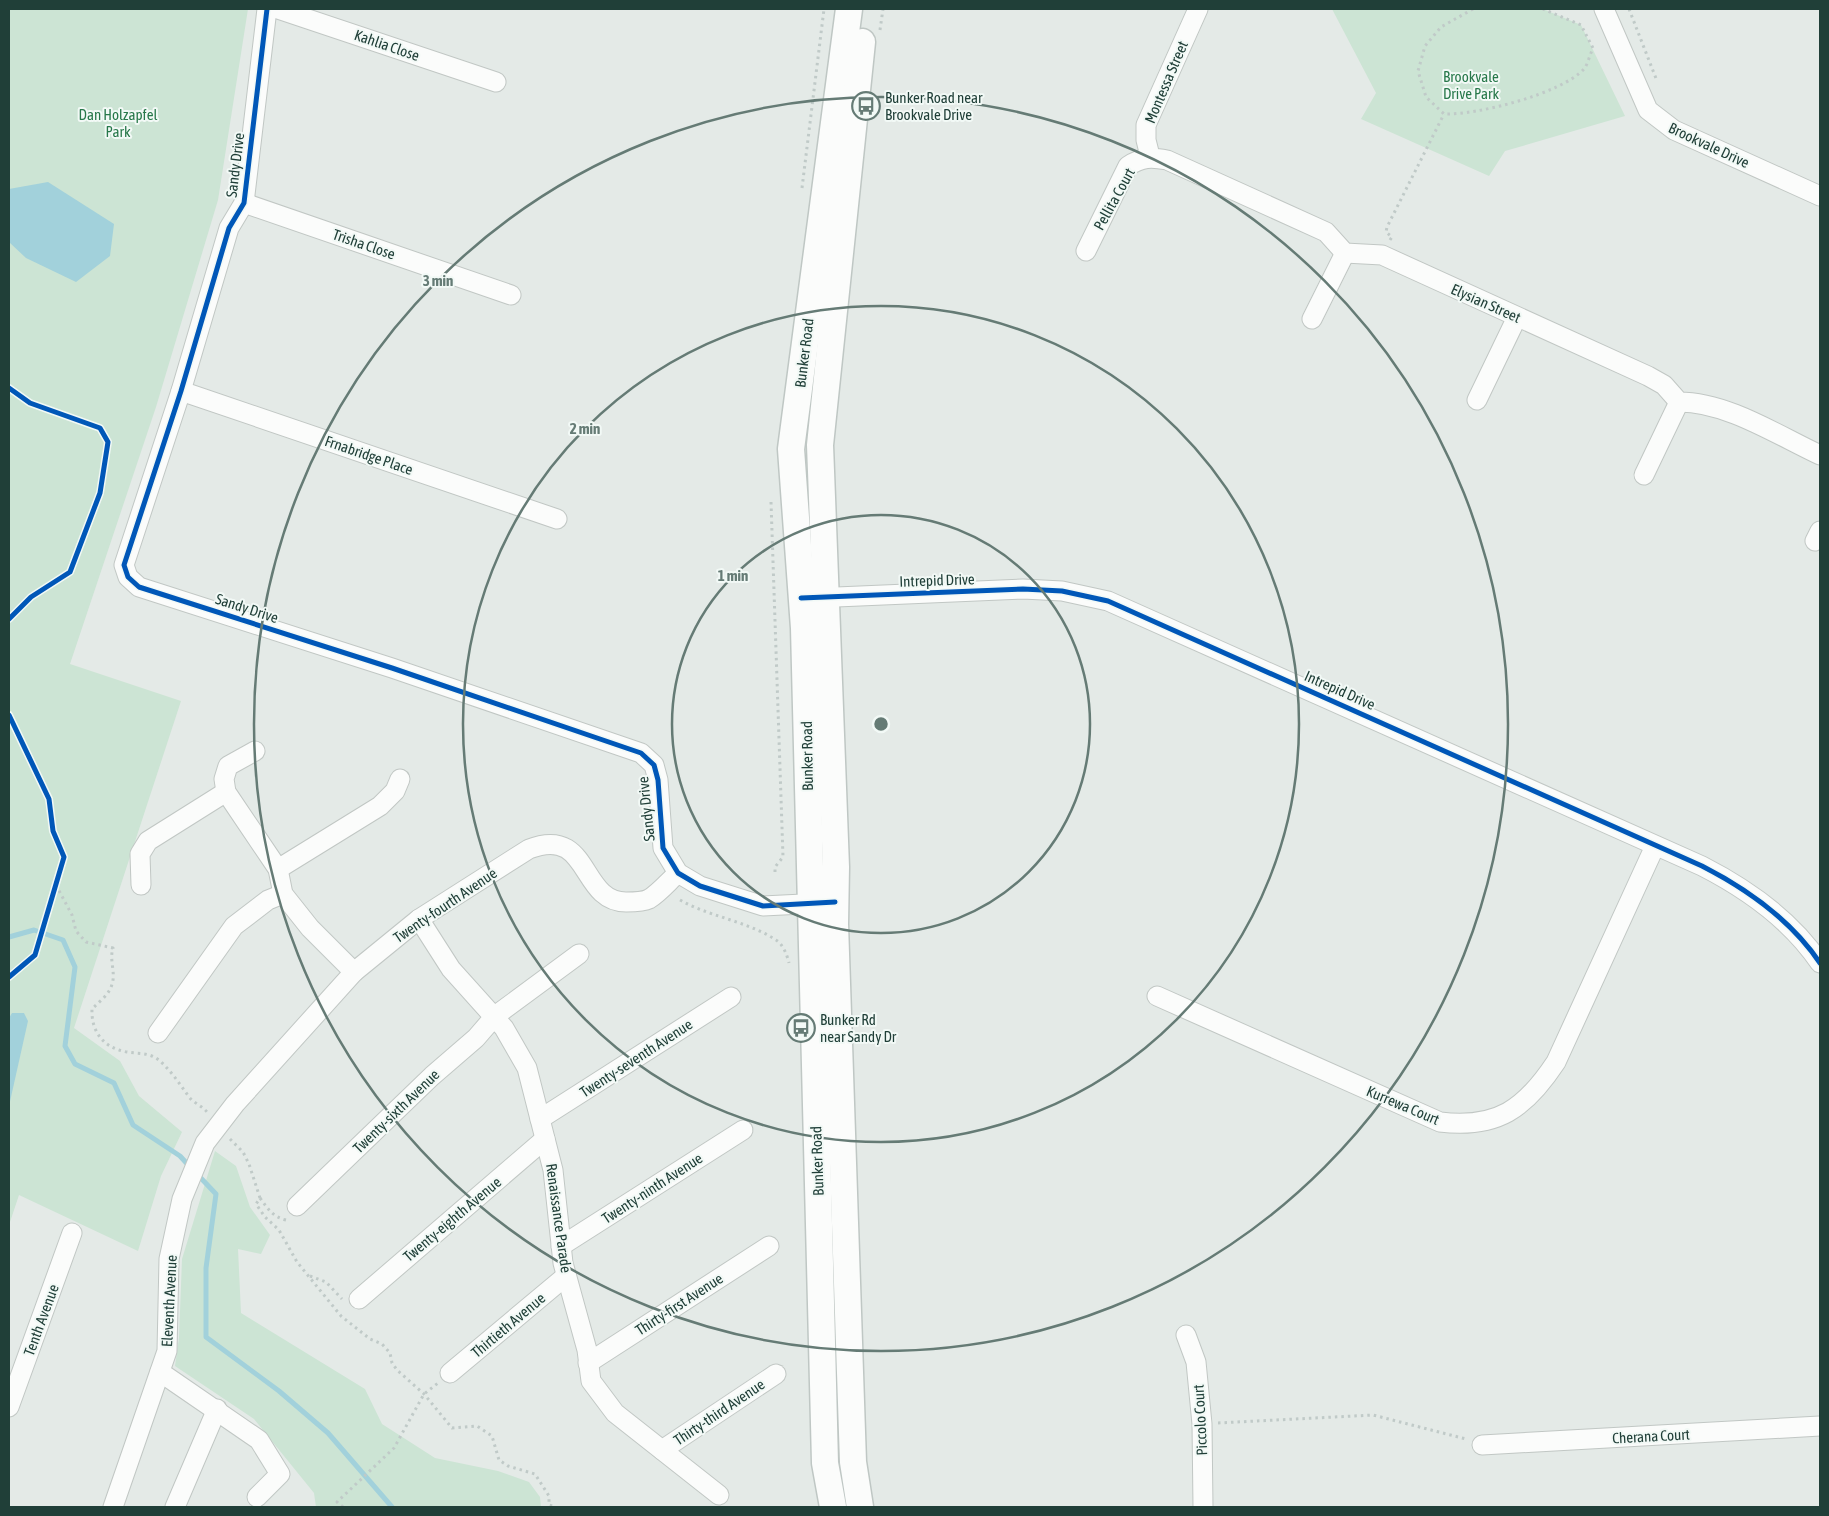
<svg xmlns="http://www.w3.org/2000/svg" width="1829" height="1516" font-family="'Asap Condensed',sans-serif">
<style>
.green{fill:#cce4d4}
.water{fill:#a2d1db}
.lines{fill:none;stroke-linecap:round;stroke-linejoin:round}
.stream{stroke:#a2d1db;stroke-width:5}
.minor-casing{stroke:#c1c7c4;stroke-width:21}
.secondary-casing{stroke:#bfc7c4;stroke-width:29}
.path{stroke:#c0cac8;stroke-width:3;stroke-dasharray:2.5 4;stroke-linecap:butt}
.minor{stroke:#fbfcfb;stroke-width:19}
.secondary{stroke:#fbfcfb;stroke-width:26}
.cycleway-casing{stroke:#f2f9f6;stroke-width:8}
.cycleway{stroke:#0057b8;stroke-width:5}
.ring{fill:none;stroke:#657b75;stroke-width:2.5}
.labels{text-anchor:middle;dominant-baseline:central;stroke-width:4;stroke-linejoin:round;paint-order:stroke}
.street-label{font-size:15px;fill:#203f38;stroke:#f2f9f6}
.park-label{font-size:15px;fill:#27784a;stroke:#f2f9f6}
.poi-label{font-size:15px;fill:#203f38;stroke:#f2f9f6;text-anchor:start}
.centre{fill:#657b75;stroke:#f2f9f6;stroke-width:2.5}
.ring-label{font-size:15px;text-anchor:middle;font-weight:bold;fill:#657b75;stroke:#f2f9f6;stroke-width:4;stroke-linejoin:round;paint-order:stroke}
</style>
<rect width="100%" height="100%" fill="#e4eae7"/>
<!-- green -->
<g class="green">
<polygon points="9,9 248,9 218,200 156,407 70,664 181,701 74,1028 120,1061 139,1096 182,1132 161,1176 138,1251 19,1195 9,1225"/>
<polygon points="1332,9 1543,9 1581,25 1625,116 1505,151 1489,176 1361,119 1376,93"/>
<polygon points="215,1151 236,1166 250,1207 270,1235 261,1254 238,1249 241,1313 365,1389 382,1424 435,1458 498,1471 529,1482 540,1497 541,1507 316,1507 314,1493 254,1419 175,1366 179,1338 182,1259"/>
</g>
<!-- water -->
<g class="water">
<polygon points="48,182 114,224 110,256 76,282 26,258 9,242 9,189"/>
<polygon points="12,1013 24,1013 28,1021 9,1106 9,1018"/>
</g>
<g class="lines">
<!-- stream -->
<g class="stream">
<polyline points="9,937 34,930 63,940 75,967 65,1046 75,1064 114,1083 133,1125 180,1156 191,1168"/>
<polyline points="197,1174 216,1194 206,1268 206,1337 279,1391 328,1433 392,1507"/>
</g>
<defs>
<g id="minor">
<polyline points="267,9 244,203 229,228 181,391 124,565 128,577 139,587 392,668 641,753 654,765 658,780 663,848 678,873 700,886 763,906 823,903"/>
<polyline points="278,9 496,82"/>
<polyline points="1604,9 1648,110 1674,130 1820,196"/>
<polyline points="1150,156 1146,140 1146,125 1198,9"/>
<polyline points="244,203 511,295"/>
<path d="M1086,251L1128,166C1142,157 1151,157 1167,160L1326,232L1345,253L1382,255L1648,376L1664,385L1679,402C1727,402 1777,435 1820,455"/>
<polyline points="1312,319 1345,253"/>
<polyline points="181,391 557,519"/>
<polyline points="1477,400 1517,317"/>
<polyline points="1644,475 1679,402"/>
<polyline points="1815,541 1820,531"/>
<path d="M813,598L1023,589L1062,591L1108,601L1702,866C1749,890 1791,920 1820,963"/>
<polyline points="255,751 228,766 224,779 226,792 278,869 283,894 310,928 354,972"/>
<polyline points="278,869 380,806 395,791 400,779"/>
<polyline points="141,885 140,854 148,841 226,792"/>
<polyline points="419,919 451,969 504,1028 527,1068 553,1170 563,1263 587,1350 591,1381 615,1413 719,1495"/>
<path d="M1157,996L1440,1122C1497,1129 1525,1109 1556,1062L1655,846"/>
<polyline points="158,1033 234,926 268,900 283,894"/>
<polyline points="540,1119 731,997"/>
<polyline points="297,1206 432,1076 476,1038 495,1016 579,954"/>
<polyline points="561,1246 743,1130"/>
<polyline points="359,1299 545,1139"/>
<polyline points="1186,1335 1196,1362 1202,1424 1203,1507"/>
<polyline points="588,1363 769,1246"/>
<polyline points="160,1372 259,1440 280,1474 257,1497"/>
<polyline points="450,1373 566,1276"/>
<polyline points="9,1407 72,1233"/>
<polyline points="1482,1445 1820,1426"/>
<polyline points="662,1450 776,1374"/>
<path d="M113,1507L167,1351L169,1259L182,1199L205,1143L235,1104L354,972L419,919L529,849C591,825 579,902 626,902C633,902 643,902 649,899C659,893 669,881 678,873"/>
<polyline points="175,1507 217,1409"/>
</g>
<g id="secondary">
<polyline points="833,1507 825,1463 804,628 791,449 849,9"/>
<polyline points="860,1507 853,1462 835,924 836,867 820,445 862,42"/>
</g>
</defs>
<!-- minor casing -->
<use href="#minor" class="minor-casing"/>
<!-- secondary casing -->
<use href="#secondary" class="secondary-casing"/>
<!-- path -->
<g class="path">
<path d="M1473,9L1441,27L1425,46L1418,71L1426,97L1444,114C1477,115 1561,94 1584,69C1588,64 1590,54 1593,48L1581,25L1543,9"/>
<polyline points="1629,9 1657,81"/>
<polyline points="880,30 883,9"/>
<polyline points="802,188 824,9"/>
<polyline points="1390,240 1392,237 1386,232 1387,227 1444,114"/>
<polyline points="771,502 783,857 775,867 775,876"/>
<path d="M56,885L72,915L76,931L86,942L113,948C109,960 116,973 112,984C110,994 99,1002 92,1009C91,1031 103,1048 127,1052C138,1054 150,1052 160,1061C171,1071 180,1084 189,1097C194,1103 202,1106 207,1112"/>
<path d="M680,900C710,917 747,921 776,940C783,944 787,955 789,963"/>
<polyline points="230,1139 243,1152 249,1164 260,1198 256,1204 265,1217 279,1230 297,1262 341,1316 370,1339 382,1344 390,1353 392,1363 397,1370 424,1394 452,1428 477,1426 492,1436 499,1460 508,1466 535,1474 549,1496 549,1505 555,1507"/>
<path d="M260,1198C268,1209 273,1217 286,1220"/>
<polyline points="310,1276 326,1282 342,1299"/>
<polyline points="1218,1423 1373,1415 1466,1439"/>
<polyline points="343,1507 337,1502 394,1448 424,1394 438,1383"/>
</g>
<!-- minor -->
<use href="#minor" class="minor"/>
<!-- secondary -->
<use href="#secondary" class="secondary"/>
<defs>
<g id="cycleway">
<polyline points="267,9 244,203 229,228 181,391 124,565 128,577 139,587 392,668 641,753 654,765 658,780 663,848 678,873 700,886 763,906 835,902"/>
<polyline points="9,388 30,403 100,428 108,442 100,493 70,572 31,597 9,619"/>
<path d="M801,598L1023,589L1062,591L1108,601L1702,866C1749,890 1791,920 1820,963"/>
<polyline points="9,715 49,799 53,831 64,857 35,955 9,977"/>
</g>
</defs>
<!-- cycleway casing -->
<use href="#cycleway" class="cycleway-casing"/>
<!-- cycleway -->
<use href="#cycleway" class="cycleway"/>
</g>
<!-- distance rings -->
<g class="ring">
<circle cx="881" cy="724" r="209"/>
<circle cx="881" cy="724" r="418"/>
<circle cx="881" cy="724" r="627"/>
</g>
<!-- icons -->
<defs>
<symbol id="bus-ring" viewBox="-11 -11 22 22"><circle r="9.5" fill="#f2f9f6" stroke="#657b75" stroke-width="1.5"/><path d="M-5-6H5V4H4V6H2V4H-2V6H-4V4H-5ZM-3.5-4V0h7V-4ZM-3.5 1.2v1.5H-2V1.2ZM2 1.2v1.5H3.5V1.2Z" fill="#657b75"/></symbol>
</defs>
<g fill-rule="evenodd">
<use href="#bus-ring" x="850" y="90" width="32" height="32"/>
<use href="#bus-ring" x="785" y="1012" width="32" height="32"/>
</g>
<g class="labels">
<!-- street labels -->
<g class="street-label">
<text transform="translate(387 45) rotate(19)">Kahlia Close</text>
<text transform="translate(1166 82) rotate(-67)">Montessa Street</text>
<text transform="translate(1709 145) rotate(25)">Brookvale Drive</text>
<text transform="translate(235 165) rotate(-83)">Sandy Drive</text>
<text transform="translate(1114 199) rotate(-61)">Pellita Court</text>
<text transform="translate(364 244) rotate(19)">Trisha Close</text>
<text transform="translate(1486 303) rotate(24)">Elysian Street</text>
<text transform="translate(804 353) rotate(-83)">Bunker Road</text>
<text transform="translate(369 455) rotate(19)">Frnabridge Place</text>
<text transform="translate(937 580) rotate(-2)">Intrepid Drive</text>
<text transform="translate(247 608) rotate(18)">Sandy Drive</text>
<text transform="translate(1340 690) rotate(24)">Intrepid Drive</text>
<text transform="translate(807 756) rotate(-91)">Bunker Road</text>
<text transform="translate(646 809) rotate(-96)">Sandy Drive</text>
<text transform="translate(445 905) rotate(-34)">Twenty-fourth Avenue</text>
<text transform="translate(636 1058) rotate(-33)">Twenty-seventh Avenue</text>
<text transform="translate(1403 1105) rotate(23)">Kurrewa Court</text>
<text transform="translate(396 1111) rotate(-44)">Twenty-sixth Avenue</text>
<text transform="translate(817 1161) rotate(-92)">Bunker Road</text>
<text transform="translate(652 1188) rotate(-33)">Twenty-ninth Avenue</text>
<text transform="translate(559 1218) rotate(82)">Renaissance Parade</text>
<text transform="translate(452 1219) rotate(-40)">Twenty-eighth Avenue</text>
<text transform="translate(169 1301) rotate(-87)">Eleventh Avenue</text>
<text transform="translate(679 1304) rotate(-33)">Thirty-first Avenue</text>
<text transform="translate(41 1320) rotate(-70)">Tenth Avenue</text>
<text transform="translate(508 1325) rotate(-40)">Thirtieth Avenue</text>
<text transform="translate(719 1412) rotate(-34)">Thirty-third Avenue</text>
<text transform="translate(1200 1420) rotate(-93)">Piccolo Court</text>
<text transform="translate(1651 1436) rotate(-3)">Cherana Court</text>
</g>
<!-- park labels -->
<g class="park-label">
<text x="1471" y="76">Brookvale<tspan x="1471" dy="17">Drive Park</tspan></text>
<text x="118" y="114">Dan Holzapfel<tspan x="118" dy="17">Park</tspan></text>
</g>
<!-- poi labels -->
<g class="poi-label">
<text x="885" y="97">Bunker Road near<tspan x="885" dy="17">Brookvale Drive</tspan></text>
<text x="820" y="1019">Bunker Rd<tspan x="820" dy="17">near Sandy Dr</tspan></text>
</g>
</g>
<circle cx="881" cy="724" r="8" class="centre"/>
<g class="ring-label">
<text x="438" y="286">3 min</text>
<text x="585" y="434">2 min</text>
<text x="733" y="581">1 min</text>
</g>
<!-- border -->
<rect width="1829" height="1516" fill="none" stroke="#203f38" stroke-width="20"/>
</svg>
